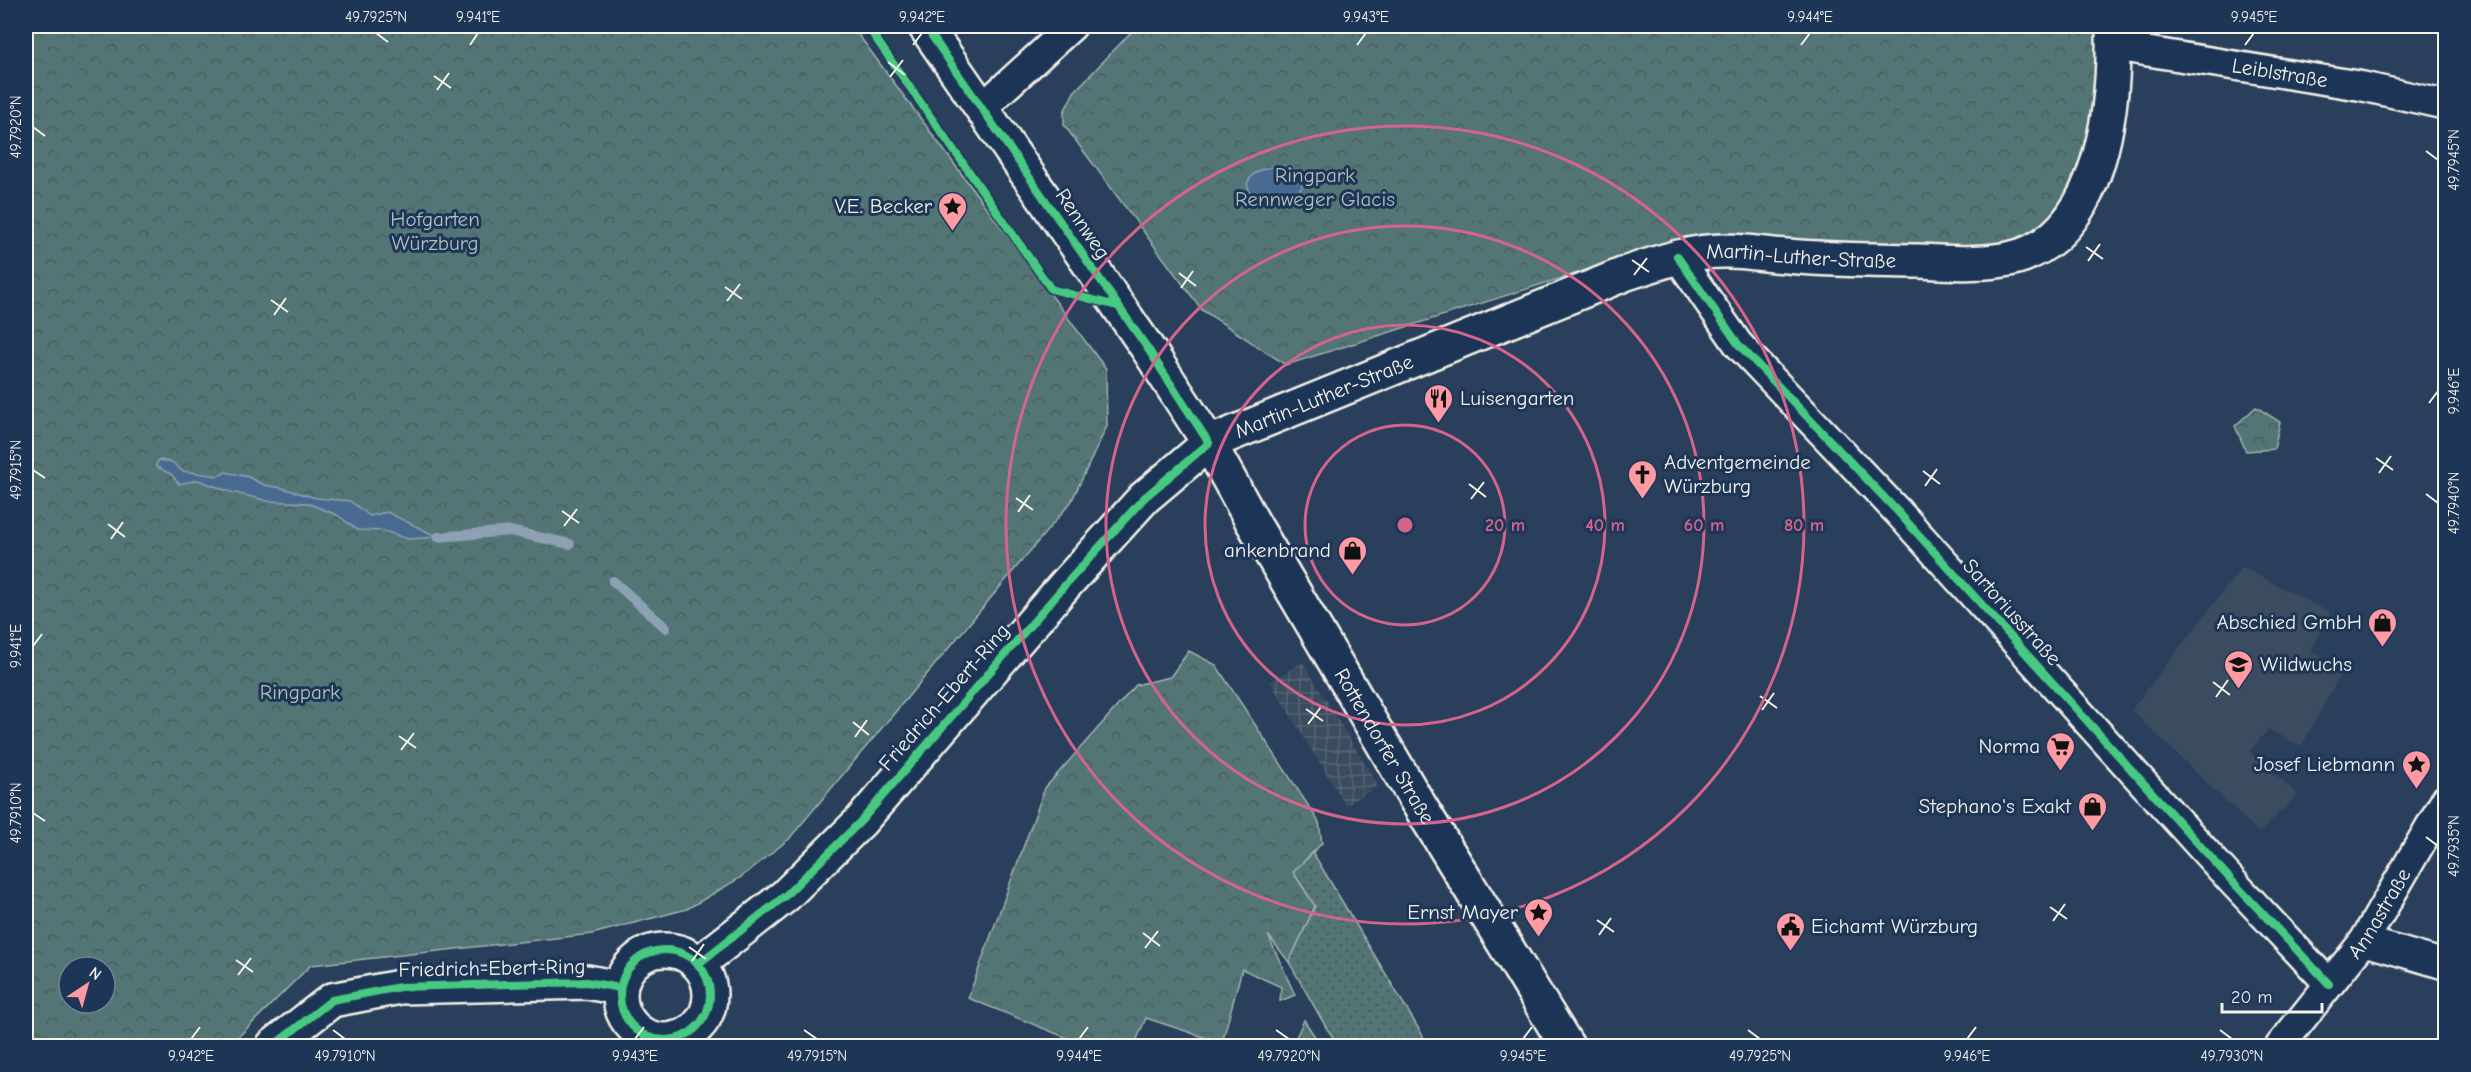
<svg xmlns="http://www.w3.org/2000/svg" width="2471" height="1072" font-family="'Comic Neue',sans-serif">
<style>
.built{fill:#3a4b60}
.industrial{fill:url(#industrial-grid)}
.grass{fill:url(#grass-dots);stroke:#a3b3af;stroke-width:1.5}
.forest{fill:url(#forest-crowns);stroke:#a3b3af;stroke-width:1.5;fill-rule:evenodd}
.water{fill:#4a6a90;stroke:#8ea0b3;stroke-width:1.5}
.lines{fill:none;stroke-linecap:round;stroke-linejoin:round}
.stream{stroke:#8ea0b3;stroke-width:10}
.minor-casing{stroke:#f4f1e8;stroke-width:33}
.tertiary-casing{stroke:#f4f1e8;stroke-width:38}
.secondary-casing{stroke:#f4f1e8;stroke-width:38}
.minor{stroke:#1d3557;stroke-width:28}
.tertiary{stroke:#1d3557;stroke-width:33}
.secondary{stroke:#1d3557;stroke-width:33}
.cycleway-casing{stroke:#1d3557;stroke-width:11}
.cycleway{stroke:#46c982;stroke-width:8}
.ticks{fill:none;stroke:#f4f1e8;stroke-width:2}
.ring{fill:none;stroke:#d4648c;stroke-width:3}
.labels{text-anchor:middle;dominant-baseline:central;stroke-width:6;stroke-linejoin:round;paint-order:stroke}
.street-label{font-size:21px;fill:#f4f1e8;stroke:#1d3557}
.park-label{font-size:21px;fill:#b3bfba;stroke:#1d3557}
.poi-label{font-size:21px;fill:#f4f1e8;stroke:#1d3557;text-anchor:end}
.centre{fill:#d4648c;stroke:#1d3557;stroke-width:3}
.ring-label{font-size:18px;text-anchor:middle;font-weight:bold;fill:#d4648c;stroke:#1d3557;stroke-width:6;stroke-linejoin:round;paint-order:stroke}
.neatline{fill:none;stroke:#f4f1e8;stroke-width:2}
.ticks-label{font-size:15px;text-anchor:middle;fill:#f4f1e8}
</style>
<defs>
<pattern id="industrial-grid" width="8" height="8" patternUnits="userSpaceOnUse" patternTransform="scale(1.5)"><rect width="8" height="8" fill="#3a4b60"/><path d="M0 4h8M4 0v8" fill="none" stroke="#576577"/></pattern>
<pattern id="grass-dots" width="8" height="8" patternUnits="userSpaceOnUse" patternTransform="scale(1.5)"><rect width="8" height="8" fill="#527576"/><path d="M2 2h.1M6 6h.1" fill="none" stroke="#4d5c5c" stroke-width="1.8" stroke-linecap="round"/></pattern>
<pattern id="forest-crowns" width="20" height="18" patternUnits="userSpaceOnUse" patternTransform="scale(1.5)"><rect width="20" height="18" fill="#527576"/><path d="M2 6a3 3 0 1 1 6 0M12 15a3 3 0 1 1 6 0" fill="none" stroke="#4d5c5c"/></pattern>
</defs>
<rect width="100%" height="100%" fill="#2a3f5b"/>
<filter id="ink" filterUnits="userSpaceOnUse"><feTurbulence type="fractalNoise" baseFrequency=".0167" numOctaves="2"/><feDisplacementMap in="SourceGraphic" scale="12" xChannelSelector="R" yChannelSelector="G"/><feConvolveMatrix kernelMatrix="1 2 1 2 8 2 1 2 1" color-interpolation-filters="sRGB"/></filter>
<g filter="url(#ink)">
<!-- built -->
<polygon class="built" points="2242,567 2330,612 2311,651 2343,670 2301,747 2269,729 2250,751 2298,795 2259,833 2131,710"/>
<!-- industrial -->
<polygon class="industrial" points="1303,662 1378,785 1346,806 1270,682"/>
<!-- grass -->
<g class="grass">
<polygon points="1313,853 1429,1046 1340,1046 1327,1029 1289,962 1315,906 1293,872"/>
<polygon points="1304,1020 1321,1046 1292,1046"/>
</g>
<!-- forest -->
<g class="forest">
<path d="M26,26H852L1106,369L1107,426L1071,502L789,839L740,878L687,909L592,934L311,965L229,1046H26ZM69,967H105V1003H69Z"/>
<polygon points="1137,26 2100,26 2099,96 2078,190 2033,241 1979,248 1685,239 1286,365 1202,310 1064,125 1064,112 1074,92"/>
<polygon points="2256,407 2280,422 2274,449 2246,451 2235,426"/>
<polygon points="1189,651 1216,665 1319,822 1322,843 1293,872 1315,906 1289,962 1268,935 1295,995 1280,1001 1281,987 1242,969 1222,1043 1146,1018 1134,1046 1087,1046 968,998 1045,788 1136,685 1170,677"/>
</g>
<!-- water -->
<g class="water">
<path d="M1282,166L1292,168L1303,177C1307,194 1281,203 1267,201C1261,201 1255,197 1250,193L1247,184C1253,169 1267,167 1282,166Z"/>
<polygon points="159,460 172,462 182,471 218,476 226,472 248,477 264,485 282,488 316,498 350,501 370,516 387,512 438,537 408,539 384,531 358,530 337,515 307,503 268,501 231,492 198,480 179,484 171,474 155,466"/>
</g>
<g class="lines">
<!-- stream -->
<g class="stream">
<polyline points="438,537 510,531 570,544"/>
<polyline points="613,581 666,628"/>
</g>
<defs>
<g id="minor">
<path id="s1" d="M2114,46L2361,86L2446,105"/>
<polyline points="983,107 1072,26"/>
<polyline points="1677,256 1738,344 1898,512 2232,881 2329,984"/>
<polyline points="2364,941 2446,965"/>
<path id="s2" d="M2280,1046L2364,941L2446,799"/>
</g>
<g id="tertiary">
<path id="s3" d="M925,26L1148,349L1209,443L1252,521L1415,798L1567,1046"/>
<polyline points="676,1038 677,1046"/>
</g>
<g id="secondary">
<circle cx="665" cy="995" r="45"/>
<path id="s4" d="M698,964L785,896L861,821L1065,585L1144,498L1209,443L1627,273C1660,262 1693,250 1728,251C1748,251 1767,255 1787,256C1830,260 1875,260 1918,261C1948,262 1979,265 2009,259C2103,239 2115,104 2113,26"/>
<polyline points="273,1046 332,1000 400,987 587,982 620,988"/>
</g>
</defs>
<!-- minor casing -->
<use href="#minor" class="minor-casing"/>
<!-- tertiary casing -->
<use href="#tertiary" class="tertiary-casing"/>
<!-- secondary casing -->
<use href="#secondary" class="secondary-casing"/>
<!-- minor -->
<use href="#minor" class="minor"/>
<!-- tertiary -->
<use href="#tertiary" class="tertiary"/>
<!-- secondary -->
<use href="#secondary" class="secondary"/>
<defs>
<g id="cycleway">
<polyline points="867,26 1051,289 1117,306"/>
<polyline points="1677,256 1738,344 1898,512 2232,881 2329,984"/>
<circle cx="665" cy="995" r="45"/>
<polyline points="698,964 785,896 861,821 1065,585 1144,498 1209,443 1148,349 925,26"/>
<polyline points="273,1046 332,1000 400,987 587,982 620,988"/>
</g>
</defs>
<!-- cycleway casing -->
<use href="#cycleway" class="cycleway-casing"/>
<!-- cycleway -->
<use href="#cycleway" class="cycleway"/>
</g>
</g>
<!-- ticks -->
<path class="ticks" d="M376,33L388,42M470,45L478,33M913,45L922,33M1357,45L1366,33M1801,45L1810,33M2245,45L2254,33M888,62L905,75M434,76L451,88M890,77L903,60M437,90L449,73M33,127L45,136M2426,151L2438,160M2086,247L2103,259M1632,260L1649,272M2088,261L2100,244M1179,273L1196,286M1634,275L1647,258M725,287L742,299M1181,288L1193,271M271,300L288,312M727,301L740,284M274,315L286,298M2429,403L2438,391M2376,458L2393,470M33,470L45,478M1923,471L1940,484M2379,473L2391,456M1469,484L1486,497M1925,486L1937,469M2426,494L2438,503M1016,498L1033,510M1471,499L1484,482M562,511L579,523M1018,512L1030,495M108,524L125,537M564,526L577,509M111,539L123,522M33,646L42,634M2213,682L2230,695M1760,696L1777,708M2216,697L2228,680M1306,709L1323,721M1762,710L1774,693M853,722L869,735M1308,724L1321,707M399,736L416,748M855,737L867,720M401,750L414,733M33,813L45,821M2426,837L2438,846M2050,907L2067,919M1597,920L1614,932M2053,921L2065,904M1143,933L1160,946M1599,935L1611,918M689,947L706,959M1145,948L1158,931M236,960L253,972M692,961L704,944M238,975L251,958M333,1030L345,1039M804,1030L817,1039M1276,1030L1289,1039M1748,1030L1760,1039M2220,1030L2232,1039M191,1039L200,1027M635,1039L644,1027M1079,1039L1088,1027M1523,1039L1532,1027M1967,1039L1976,1027"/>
<!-- distance rings -->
<g class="ring">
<circle cx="1405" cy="525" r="100"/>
<circle cx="1405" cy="525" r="200"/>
<circle cx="1405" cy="525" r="299"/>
<circle cx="1405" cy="525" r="399"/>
</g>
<!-- icons -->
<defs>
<symbol id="sight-pin" viewBox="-11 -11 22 30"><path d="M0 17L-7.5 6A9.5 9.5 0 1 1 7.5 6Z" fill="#ff9aa2" stroke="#1d3557"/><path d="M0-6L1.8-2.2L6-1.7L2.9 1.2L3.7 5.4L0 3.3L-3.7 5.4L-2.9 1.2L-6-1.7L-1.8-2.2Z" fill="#111"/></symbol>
<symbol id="restaurant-pin" viewBox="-11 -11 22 30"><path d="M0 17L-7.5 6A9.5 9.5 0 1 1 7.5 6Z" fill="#ff9aa2" stroke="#1d3557"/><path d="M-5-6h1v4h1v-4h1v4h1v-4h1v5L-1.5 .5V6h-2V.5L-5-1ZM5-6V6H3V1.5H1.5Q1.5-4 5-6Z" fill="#111"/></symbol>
<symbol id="church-pin" viewBox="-11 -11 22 30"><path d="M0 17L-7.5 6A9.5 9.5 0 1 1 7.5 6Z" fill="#ff9aa2" stroke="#1d3557"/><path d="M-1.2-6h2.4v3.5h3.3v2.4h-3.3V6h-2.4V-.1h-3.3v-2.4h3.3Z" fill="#111"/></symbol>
<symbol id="shop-pin" viewBox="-11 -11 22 30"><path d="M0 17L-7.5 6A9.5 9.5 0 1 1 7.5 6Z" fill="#ff9aa2" stroke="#1d3557"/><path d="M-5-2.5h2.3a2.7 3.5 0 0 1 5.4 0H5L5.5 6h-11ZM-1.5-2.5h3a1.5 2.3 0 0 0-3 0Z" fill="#111"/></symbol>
<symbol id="school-pin" viewBox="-11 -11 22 30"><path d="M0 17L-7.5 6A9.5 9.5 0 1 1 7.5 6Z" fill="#ff9aa2" stroke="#1d3557"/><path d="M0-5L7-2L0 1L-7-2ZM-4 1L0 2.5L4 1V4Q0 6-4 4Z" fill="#111"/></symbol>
<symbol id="supermarket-pin" viewBox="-11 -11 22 30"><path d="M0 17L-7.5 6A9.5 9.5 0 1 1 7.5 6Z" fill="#ff9aa2" stroke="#1d3557"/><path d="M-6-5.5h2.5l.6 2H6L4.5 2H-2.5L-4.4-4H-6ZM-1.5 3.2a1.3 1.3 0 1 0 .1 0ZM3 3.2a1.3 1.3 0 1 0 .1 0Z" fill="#111"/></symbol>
<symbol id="civic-pin" viewBox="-11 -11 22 30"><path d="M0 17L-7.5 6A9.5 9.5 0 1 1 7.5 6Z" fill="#ff9aa2" stroke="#1d3557"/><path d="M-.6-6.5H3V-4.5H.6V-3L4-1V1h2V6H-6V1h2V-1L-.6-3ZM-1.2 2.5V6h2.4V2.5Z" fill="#111"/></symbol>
</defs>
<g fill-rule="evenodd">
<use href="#sight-pin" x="936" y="190" width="33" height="45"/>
<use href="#restaurant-pin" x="1422" y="382" width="33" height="45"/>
<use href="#church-pin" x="1626" y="458" width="33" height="45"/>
<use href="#shop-pin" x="1336" y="534" width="33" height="45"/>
<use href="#shop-pin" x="2366" y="606" width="33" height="45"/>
<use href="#school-pin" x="2222" y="648" width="33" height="45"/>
<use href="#supermarket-pin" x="2044" y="730" width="33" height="45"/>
<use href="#sight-pin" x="2400" y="748" width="33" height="45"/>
<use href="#shop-pin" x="2076" y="790" width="33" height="45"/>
<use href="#sight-pin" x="1522" y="896" width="33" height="45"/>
<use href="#civic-pin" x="1774" y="910" width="33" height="45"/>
</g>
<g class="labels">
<!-- street labels -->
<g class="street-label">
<text stroke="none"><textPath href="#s1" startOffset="168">Leiblstraße</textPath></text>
<text transform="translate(1083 224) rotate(56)">Rennweg</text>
<text stroke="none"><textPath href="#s4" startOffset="1360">Martin-Luther-Straße</textPath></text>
<text stroke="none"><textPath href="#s4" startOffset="856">Martin-Luther-Straße</textPath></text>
<text transform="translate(2012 612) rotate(48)">Sartoriusstraße</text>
<text transform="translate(944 697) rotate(-49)">Friedrich-Ebert-Ring</text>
<text stroke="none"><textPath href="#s3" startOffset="855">Rottendorfer Straße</textPath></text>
<text stroke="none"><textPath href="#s2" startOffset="166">Annastraße</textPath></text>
<text transform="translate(492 968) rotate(-1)">Friedrich-Ebert-Ring</text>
</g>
<!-- park labels -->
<g class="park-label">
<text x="1315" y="175">Ringpark<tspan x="1315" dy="24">Rennweger Glacis</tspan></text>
<text x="435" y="219">Hofgarten<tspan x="435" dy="24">Würzburg</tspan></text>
<text x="300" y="692">Ringpark</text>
</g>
<!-- poi labels -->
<g class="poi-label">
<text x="932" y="206">V.E. Becker</text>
<text x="1460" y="398" text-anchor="start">Luisengarten</text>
<text x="1664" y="462" text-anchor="start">Adventgemeinde<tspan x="1664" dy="24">Würzburg</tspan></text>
<text x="1331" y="550">ankenbrand</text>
<text x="2362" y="622">Abschied GmbH</text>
<text x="2260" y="664" text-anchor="start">Wildwuchs</text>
<text x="2040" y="746">Norma</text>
<text x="2395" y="764">Josef Liebmann</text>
<text x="2071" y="806">Stephano's Exakt</text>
<text x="1518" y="912">Ernst Mayer</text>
<text x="1811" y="926" text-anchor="start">Eichamt Würzburg</text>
</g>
</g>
<circle cx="1405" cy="525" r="9" class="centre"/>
<g class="ring-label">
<text x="1505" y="531">20 m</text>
<text x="1605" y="531">40 m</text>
<text x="1704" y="531">60 m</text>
<text x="1804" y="531">80 m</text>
</g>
<!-- margin -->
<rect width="2471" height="1072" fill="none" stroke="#1d3557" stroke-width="66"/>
<!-- north arrow -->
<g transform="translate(87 985) rotate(36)"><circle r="28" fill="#1d3557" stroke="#738091" stroke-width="1.5"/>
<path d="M0-4.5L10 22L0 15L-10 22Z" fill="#ff9aa2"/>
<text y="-9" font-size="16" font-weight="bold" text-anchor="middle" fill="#f4f1e8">N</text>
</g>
<!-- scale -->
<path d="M2222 1003v9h100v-9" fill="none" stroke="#f4f1e8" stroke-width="3"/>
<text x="2231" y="1003" font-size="18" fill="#f4f1e8" stroke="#1d3557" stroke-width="4.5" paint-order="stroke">20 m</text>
<rect x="33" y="33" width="2405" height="1006" class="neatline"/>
<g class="ticks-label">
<text x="376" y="22">49.7925°N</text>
<text x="478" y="22">9.941°E</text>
<text x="922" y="22">9.942°E</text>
<text x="1366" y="22">9.943°E</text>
<text x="1810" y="22">9.944°E</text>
<text x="2254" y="22">9.945°E</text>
<text transform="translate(16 127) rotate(-90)" y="5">49.7920°N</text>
<text transform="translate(2454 160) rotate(-90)" y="5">49.7945°N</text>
<text transform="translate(2454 391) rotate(-90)" y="5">9.946°E</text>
<text transform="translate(16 470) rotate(-90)" y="5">49.7915°N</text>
<text transform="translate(2454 503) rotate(-90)" y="5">49.7940°N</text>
<text transform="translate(16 646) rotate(-90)" y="5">9.941°E</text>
<text transform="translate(16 813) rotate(-90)" y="5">49.7910°N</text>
<text transform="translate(2454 846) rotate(-90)" y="5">49.7935°N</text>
<text x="191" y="1061">9.942°E</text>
<text x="345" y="1061">49.7910°N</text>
<text x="635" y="1061">9.943°E</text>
<text x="817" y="1061">49.7915°N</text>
<text x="1079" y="1061">9.944°E</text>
<text x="1289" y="1061">49.7920°N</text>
<text x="1523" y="1061">9.945°E</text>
<text x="1760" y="1061">49.7925°N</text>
<text x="1967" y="1061">9.946°E</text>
<text x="2232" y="1061">49.7930°N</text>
</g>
</svg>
